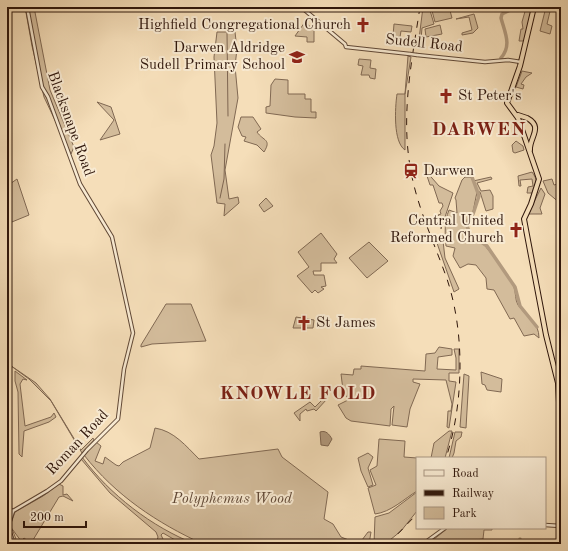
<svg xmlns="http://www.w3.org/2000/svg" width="568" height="551" font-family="'Old Standard TT',serif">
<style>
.green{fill:#d3bc9b;stroke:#816953}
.water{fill:#b29a7e;stroke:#7e6550}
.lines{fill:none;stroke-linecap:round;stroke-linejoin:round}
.stream{stroke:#7e6550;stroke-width:1}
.river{stroke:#b29a7e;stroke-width:3.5}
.tertiary-casing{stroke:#604836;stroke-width:4.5}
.trunk-casing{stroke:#2f160b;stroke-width:6}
.tertiary{stroke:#f8ead2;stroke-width:2.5}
.trunk{stroke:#f5deb9;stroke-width:4}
.rail{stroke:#2f160b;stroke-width:1;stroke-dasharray:7 7;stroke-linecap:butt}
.tertiary-bridge-casing{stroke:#604836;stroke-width:4.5;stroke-linecap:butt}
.tertiary-bridge{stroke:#f8ead2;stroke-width:2.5}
.labels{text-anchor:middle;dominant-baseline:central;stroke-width:4;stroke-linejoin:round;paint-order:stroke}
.poi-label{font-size:15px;fill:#2f160b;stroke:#f8ead2;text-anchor:end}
.street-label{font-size:15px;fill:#2f160b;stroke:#f8ead2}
.park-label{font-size:15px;font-style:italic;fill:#604836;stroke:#f8ead2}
.district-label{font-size:19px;font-weight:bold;letter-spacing:1px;fill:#7a1f14;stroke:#f8ead2}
</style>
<rect width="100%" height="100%" fill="#f5deb9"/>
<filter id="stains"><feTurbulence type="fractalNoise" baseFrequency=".005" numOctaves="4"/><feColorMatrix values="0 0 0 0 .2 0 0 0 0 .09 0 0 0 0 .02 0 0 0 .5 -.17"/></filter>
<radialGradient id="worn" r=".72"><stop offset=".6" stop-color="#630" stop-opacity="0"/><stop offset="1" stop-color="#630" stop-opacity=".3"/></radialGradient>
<!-- green -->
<g class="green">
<polygon points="25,7 34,7 50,90 74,147 71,154 44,97 32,46"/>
<polygon points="423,7 429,7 434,24 422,28 421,39 419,39"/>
<polygon points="431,7 449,7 452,18 435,22"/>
<polygon points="529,7 532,12 525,41 519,41 521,29 523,29 522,22 526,8"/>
<polygon points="546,7 551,7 547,24 552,26 550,34 540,31"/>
<polygon points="474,14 478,28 473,33 462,35 462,33 472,30 469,17 456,19"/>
<polygon points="305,22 314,30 314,42 307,42 307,37 295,36"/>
<polygon points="394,24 412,26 411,32 401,31 400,37 393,36"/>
<polygon points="440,25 442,34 426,37 425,29"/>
<polygon points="217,32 235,32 237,49 235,66 238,98 225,170 229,199 238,197 239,203 224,216 225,204 217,203 211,155 214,146 217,123 214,57"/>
<path d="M408,56L411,57L405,94V150C393,142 395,108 397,94H405Z"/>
<polygon points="359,59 371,60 370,68 376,69 375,79 370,78 369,75 361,75 363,66 358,65"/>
<polygon points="522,71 532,73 526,77 521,84 524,85 523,89 516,87"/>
<polygon points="275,79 288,80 288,94 305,94 305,99 311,99 311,112 316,112 316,118 295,117 266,113 266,107 270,106 271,85"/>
<polygon points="97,102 111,107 120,134 100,140 114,120"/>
<path d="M241,117H253L261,129L257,132C263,141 272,139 264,152L257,145L244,141L246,137L242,136L238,127Z"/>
<polygon points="516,141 523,146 524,150 515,153 513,152 512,145"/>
<polygon points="425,170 439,186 453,193 441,229 441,221 438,215 441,214 440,211 443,206 442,203 439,203 433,185 430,185"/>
<path d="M532,172C538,180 537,184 533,193H527L528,187L533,186L532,179L520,180L521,186H519L518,176Z"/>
<path d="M465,177H471L473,181L491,177L492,179L477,183L481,191L490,190L493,196V209L486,211L480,192H477L473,212L466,222C467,237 479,237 486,247C493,256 511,277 514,287C516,293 515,300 518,305C528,319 539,322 539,338L534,334L524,336L514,318L510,319L494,290L487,289L486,278L476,265L468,264L460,268L453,256L455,248L446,246C445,233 444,222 449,210L457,213L456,200L455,198L462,180Z"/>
<polygon points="17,179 29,215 7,224 7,186"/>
<polygon points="552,179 554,185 561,183 561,204 548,193 543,181"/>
<polygon points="541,188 545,194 540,208 542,214 528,214"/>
<polygon points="266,198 273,206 264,212 259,205"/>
<polygon points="321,233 337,254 334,259 337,263 321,263 321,271 313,271 314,275 324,275 326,286 321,287 324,289 318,293 315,290 312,293 297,276 309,267 298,252"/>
<polygon points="440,237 443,241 445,258 459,289 454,292 437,243 437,238"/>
<polygon points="369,242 388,261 367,278 349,258"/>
<polygon points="166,304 191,304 206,341 152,344 141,347 141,345"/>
<polygon points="296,317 314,320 313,328 293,328"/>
<polygon points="439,347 452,349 452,355 438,357 437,369 456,370 456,358 454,349 459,349 459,373 449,373 449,381 456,382 449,428 447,427 448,411 451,411 452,404 446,380 413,379 413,382 420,384 410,409 407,427 392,425 394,406 391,409 390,426 351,421 346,418 338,405 348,400 343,390 341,374 353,375 354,369 361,369 361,366 425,371 426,354 435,353"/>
<polygon points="7,363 36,383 50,399 81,450 93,438 94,440 82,453 51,401 29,379"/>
<polygon points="15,371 27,380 23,379 20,384 25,426 51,417 54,413 56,417 49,422 24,431 22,457 19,454 18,392 15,381"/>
<polygon points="481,372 502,379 501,392 487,390 485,385 482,384"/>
<polygon points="464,374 469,376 466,428 460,427"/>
<polygon points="325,397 327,399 316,411 314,409 307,411 306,409 300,414 300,421 294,413 310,402 315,407"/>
<path d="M155,428C174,431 186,446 199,459L278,449L282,457L328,492L324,519L333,524L341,537L359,544L368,532H371L369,544H203C157,523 115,495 84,455L96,442L101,446L95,461L103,464L105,457L116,465L119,466L123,462L150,448Z"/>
<polygon points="449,431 452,431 445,458 431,458 434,443"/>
<polygon points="455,432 462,432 461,437 456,441 454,453 452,458 449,458"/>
<path d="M379,439L405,441L404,457L417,458V491C404,499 391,512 375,514L368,488L376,485L370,470L377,466Z"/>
<polygon points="368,453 373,457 368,468 373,485 368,487 361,471 358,458"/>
<path d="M82,457C110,495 152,527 195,544H182L163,533L161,535L163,539L161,544H156L158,537L156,532L110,493L81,459Z"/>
<polygon points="59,484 63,486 63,495 67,494 73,501 63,496 59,497 33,540 32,544 24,538 21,541 10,526 15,512 43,496"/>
<polygon points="417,492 417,511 401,531 385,544 374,544 375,517 389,513"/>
<polygon points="448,528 492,528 492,530 484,530 483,539 475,540 474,544 428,544"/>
</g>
<!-- water -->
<path class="water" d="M320,432C326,430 329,434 332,439L328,446L321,445Z"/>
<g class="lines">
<!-- stream -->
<g class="stream">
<polyline points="227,31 228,116"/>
<polyline points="220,198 224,179 225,144"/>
<polyline points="7,522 9,513"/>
<polyline points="10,528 12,529 18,544"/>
</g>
<!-- river -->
<g class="river">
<path d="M501,58C512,45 505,33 501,18L502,14L512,9"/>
<polyline points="472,177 479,196 473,214 466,223 470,234 487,246 515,287 520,306 537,327"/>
<polyline points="520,539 520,544"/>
</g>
<defs>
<g id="tertiary">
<polyline points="301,7 345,44 346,47 410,54"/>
<polyline points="417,55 485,62 508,60 521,62"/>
<polyline points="7,509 13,511"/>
<polyline points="545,525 561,526"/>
<polyline points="14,544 8,527 13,511 47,491 61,481 87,450 118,419 124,369 133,333 112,237 80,184 48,97 42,87 27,7"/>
<polyline points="423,544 445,528"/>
</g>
<g id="trunk">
<polyline points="534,7 520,66 507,103 518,118 539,179 531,204 524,219 546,335 558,383 561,440"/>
<path d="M518,115C521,116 524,117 527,118C544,127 529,138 530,150"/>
</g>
</defs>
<!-- tertiary casing -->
<use href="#tertiary" class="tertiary-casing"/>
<!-- trunk casing -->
<use href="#trunk" class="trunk-casing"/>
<!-- tertiary -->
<use href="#tertiary" class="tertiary"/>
<!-- trunk -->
<use href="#trunk" class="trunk"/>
<!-- rail -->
<g class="rail">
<path d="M420,7C412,60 401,112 410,166C416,205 434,242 447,279C465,333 464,403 446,458"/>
<polyline points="388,544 417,514"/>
</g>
<defs>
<polyline id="tertiary-bridge" points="410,54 417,55"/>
</defs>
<!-- tertiary-bridge casing -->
<use href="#tertiary-bridge" class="tertiary-bridge-casing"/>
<!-- tertiary-bridge -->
<use href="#tertiary-bridge" class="tertiary-bridge"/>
</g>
<!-- icons -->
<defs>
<symbol id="church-bare" viewBox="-9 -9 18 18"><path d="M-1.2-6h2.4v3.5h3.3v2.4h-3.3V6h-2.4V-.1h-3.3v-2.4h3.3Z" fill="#8f2418" stroke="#f8ead2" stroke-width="2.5" paint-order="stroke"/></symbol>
<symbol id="school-bare" viewBox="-9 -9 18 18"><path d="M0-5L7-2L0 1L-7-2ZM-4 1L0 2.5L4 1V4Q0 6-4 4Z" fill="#8f2418" stroke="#f8ead2" stroke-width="2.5" paint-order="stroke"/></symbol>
<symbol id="station-bare" viewBox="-9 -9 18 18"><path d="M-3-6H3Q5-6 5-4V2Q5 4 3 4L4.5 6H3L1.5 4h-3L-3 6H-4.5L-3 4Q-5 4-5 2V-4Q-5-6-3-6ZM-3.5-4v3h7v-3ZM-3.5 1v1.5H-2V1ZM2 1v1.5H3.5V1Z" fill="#8f2418" stroke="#f8ead2" stroke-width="2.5" paint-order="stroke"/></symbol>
</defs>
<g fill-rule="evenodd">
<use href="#church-bare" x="352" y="14" width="22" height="22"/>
<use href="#school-bare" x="286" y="46" width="22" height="22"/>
<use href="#church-bare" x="435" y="85" width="22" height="22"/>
<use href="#station-bare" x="400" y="160" width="22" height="22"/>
<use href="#church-bare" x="505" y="219" width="22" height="22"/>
<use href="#church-bare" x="293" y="312" width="22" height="22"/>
</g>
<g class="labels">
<!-- poi labels -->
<g class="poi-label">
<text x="351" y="25">Highfield Congregational Church</text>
<text x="285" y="48">Darwen Aldridge<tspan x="285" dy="17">Sudell Primary School</tspan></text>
<text x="458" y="96" text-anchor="start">St Peter's</text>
<text x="423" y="171" text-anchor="start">Darwen</text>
<text x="504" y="221">Central United<tspan x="504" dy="17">Reformed Church</tspan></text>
<text x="316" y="323" text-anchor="start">St James</text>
</g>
<!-- street labels -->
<g class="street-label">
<text transform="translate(424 44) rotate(6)">Sudell Road</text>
<text transform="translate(70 124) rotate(70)">Blacksnape Road</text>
<text transform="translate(78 443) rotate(-47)">Roman Road</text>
</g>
<!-- park labels -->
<g class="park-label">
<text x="232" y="499">Polyphemus Wood</text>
</g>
<!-- district labels -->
<g class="district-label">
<text x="479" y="130">DARWEN</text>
<text x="298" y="394">KNOWLE FOLD</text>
</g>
</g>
<!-- margin -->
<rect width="568" height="551" fill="none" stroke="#f5deb9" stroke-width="24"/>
<rect x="8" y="8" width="552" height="535" fill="none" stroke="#2f160b" stroke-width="2"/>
<rect x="12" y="12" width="544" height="527" fill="none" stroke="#2f160b"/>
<!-- legend -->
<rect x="416" y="457" width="130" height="72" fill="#f8ead2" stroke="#a89582"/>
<rect x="424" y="470" width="20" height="6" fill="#f8ead2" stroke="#a89582"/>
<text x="452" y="477" font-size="12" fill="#2f160b">Road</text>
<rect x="424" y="490" width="20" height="6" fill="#2f160b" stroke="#a89582"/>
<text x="452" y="497" font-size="12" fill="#2f160b">Railway</text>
<rect x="424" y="507" width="20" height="12" fill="#d3bc9b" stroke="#a89582"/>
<text x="452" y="517" font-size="12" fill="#2f160b">Park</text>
<!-- scale -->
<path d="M24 521v6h62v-6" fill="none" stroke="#2f160b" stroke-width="2"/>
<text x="30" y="521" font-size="12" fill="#2f160b" stroke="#f8ead2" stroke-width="3" paint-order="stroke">200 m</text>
<rect width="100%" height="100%" filter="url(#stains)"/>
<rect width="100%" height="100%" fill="url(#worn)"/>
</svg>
